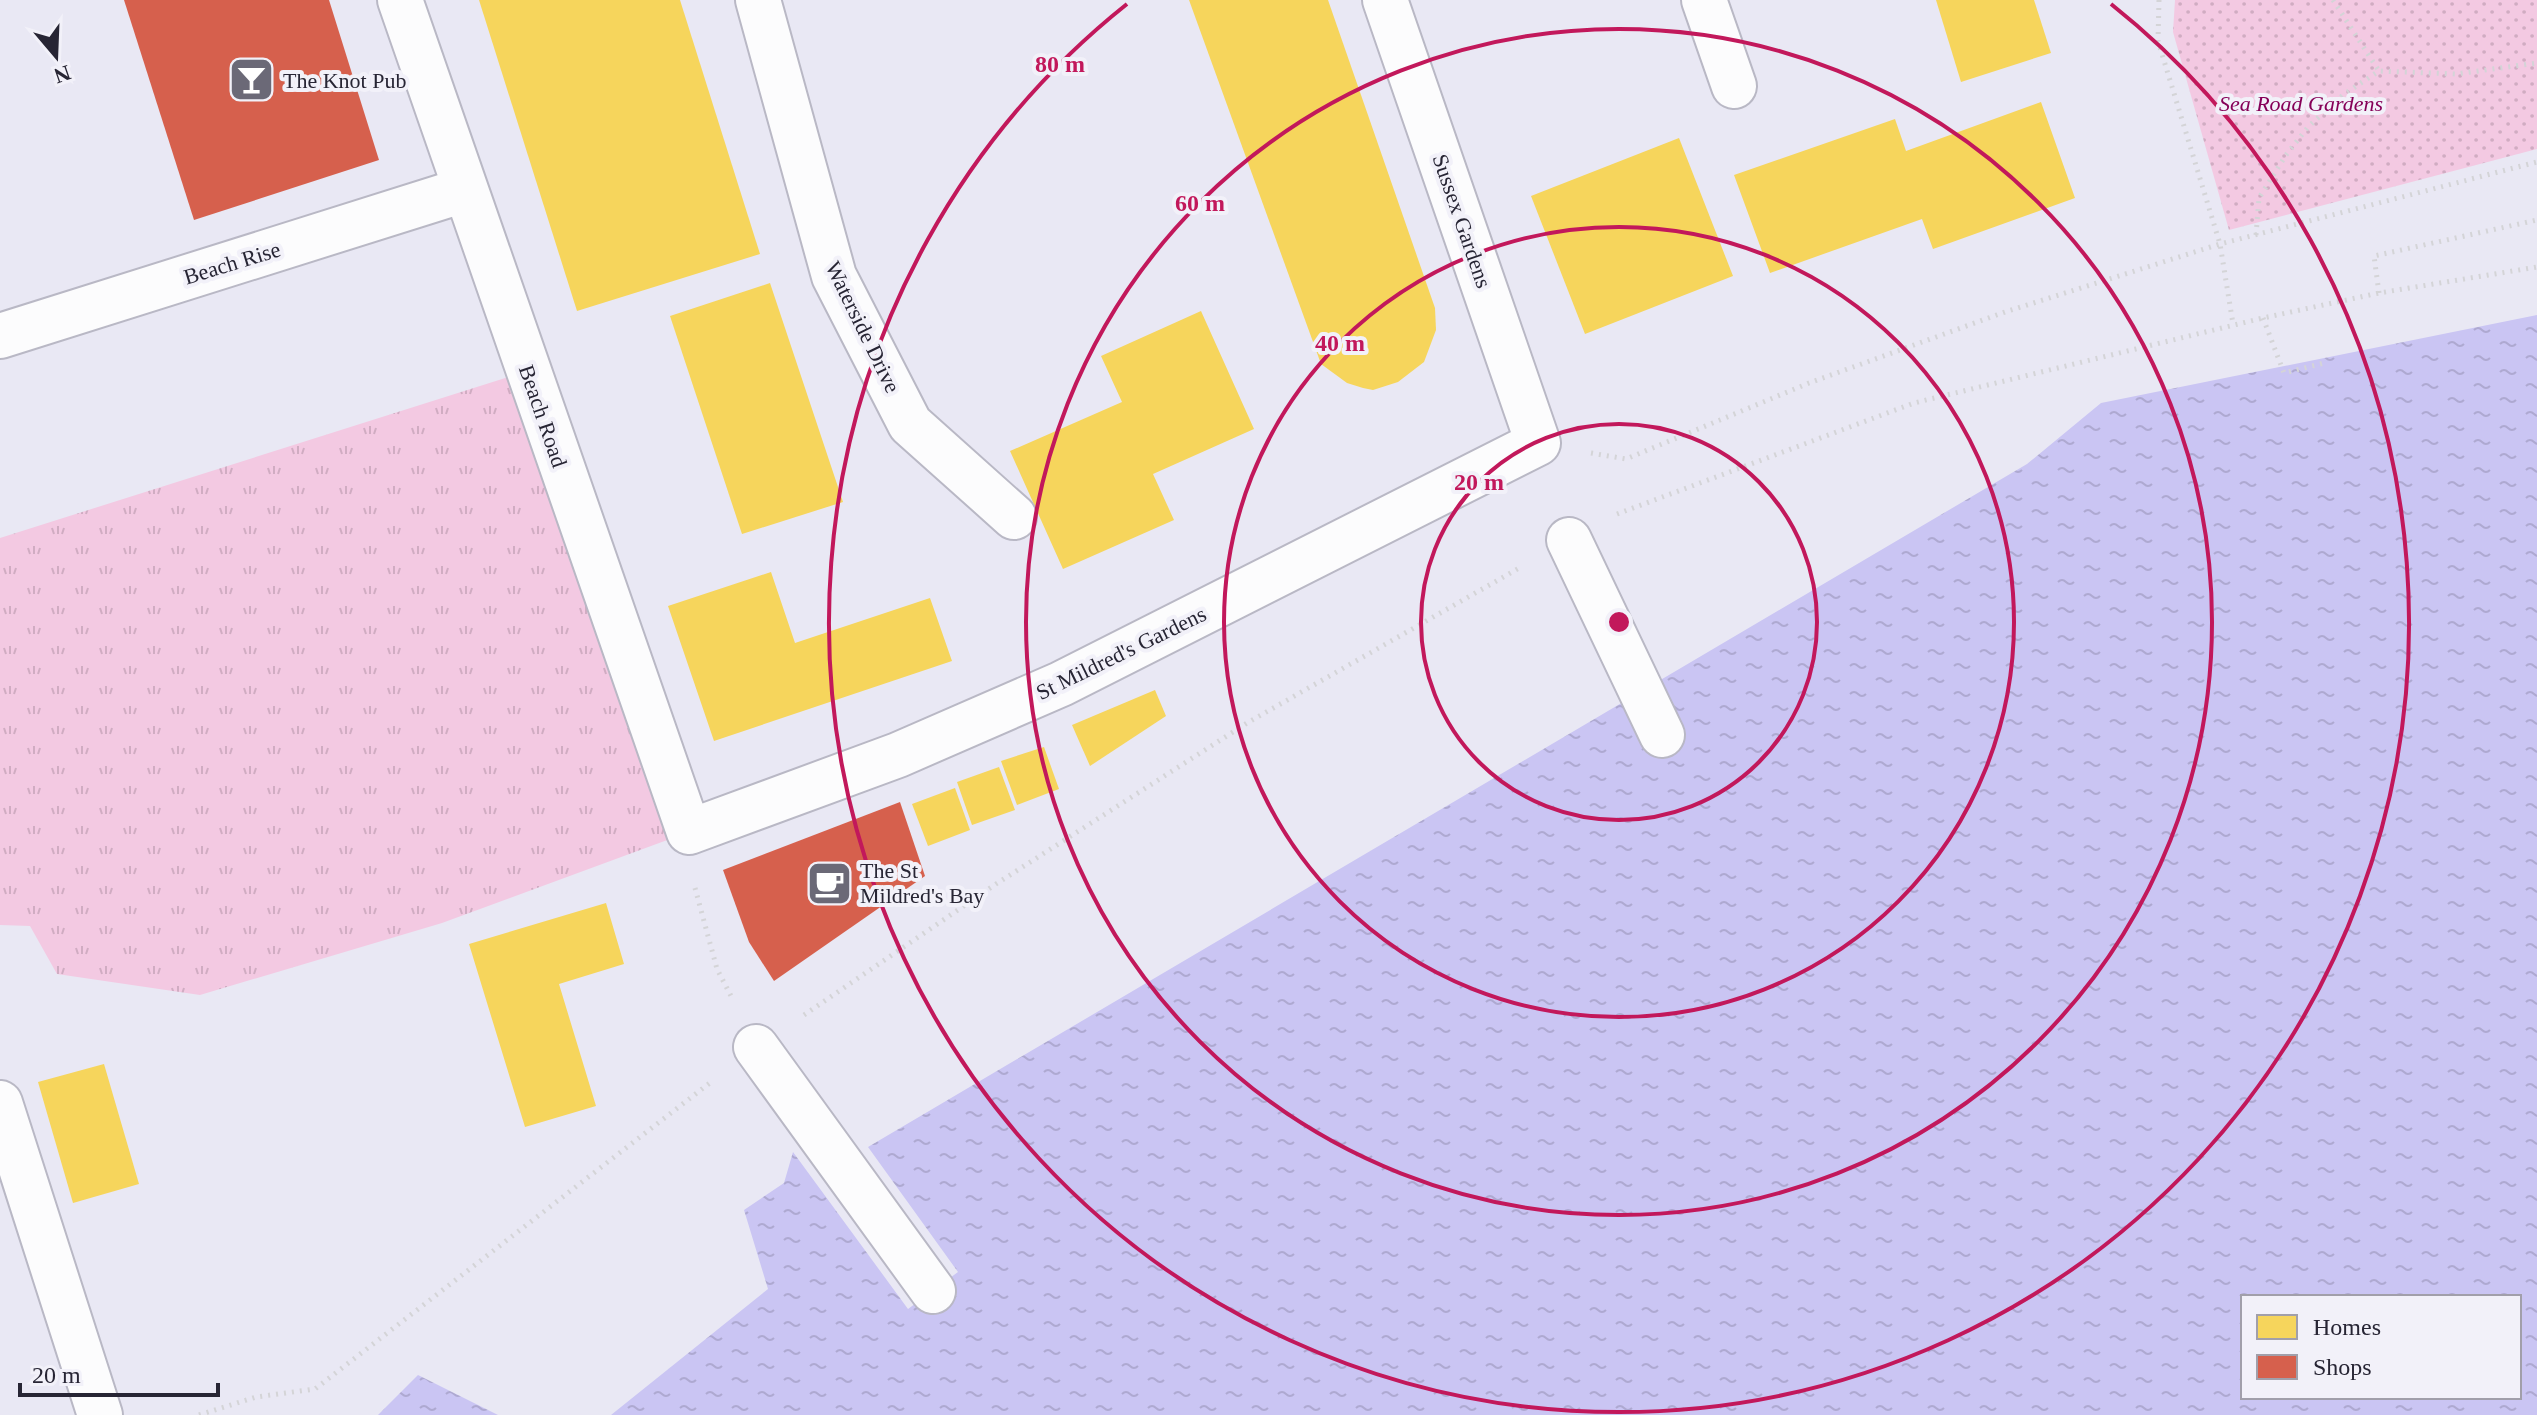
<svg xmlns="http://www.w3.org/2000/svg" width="2537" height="1415" font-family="'Times New Roman',serif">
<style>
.grass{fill:url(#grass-tufts)}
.garden{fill:url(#garden-dots)}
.water{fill:url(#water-ripples);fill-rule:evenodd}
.homes{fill:#f6d55c}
.shops{fill:#d6604d}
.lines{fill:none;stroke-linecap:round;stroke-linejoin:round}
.minor-casing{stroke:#b9b8c5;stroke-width:48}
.path{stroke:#d4d4d7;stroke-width:5;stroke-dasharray:2 6;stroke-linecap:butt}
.minor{stroke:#fcfcfd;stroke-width:44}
.ring{fill:none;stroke:#c2185b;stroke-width:4}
.labels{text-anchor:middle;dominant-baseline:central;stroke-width:8;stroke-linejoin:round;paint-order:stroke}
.poi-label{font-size:22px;fill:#272534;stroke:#f2f1f9;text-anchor:start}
.park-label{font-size:22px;font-style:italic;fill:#850058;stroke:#f2f1f9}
.street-label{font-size:22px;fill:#272534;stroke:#f2f1f9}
.centre{fill:#c2185b;stroke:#f2f1f9;stroke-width:4}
.ring-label{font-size:24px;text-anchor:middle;font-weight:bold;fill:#c2185b;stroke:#f2f1f9;stroke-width:8;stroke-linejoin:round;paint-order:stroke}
</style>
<defs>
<pattern id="grass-tufts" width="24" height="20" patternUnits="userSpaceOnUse" patternTransform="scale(2)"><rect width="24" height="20" fill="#f3c9e2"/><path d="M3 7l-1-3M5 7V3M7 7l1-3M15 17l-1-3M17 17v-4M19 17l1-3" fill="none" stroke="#d0acc2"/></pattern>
<pattern id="garden-dots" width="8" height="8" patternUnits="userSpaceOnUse" patternTransform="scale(2)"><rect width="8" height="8" fill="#f3c9e2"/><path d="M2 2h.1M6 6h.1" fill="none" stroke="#d0acc2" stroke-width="1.8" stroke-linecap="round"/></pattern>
<pattern id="water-ripples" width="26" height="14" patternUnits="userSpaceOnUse" patternTransform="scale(2)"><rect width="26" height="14" fill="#cac5f3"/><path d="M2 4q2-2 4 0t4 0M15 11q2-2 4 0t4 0" fill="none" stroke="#aea9d1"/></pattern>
</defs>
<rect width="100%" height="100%" fill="#e9e8f4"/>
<!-- grass -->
<polygon class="grass" points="527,371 689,832 442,923 200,995 57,974 30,926 0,925 0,538"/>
<!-- garden -->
<polygon class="garden" points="2175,0 2537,0 2537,149 2229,230 2173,32"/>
<!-- water -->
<g class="water">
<path d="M2537,315V1415H611L768,1289L744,1210L784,1183L793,1152L908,1309L958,1272L868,1147L2027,464L2101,403ZM2243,1297H2519V1397H2243Z"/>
<polygon points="418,1375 498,1415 378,1415"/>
</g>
<!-- homes -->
<g class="homes">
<polygon points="479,0 680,0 760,254 577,311"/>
<polygon points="1189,0 1328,0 1435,308 1436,330 1424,362 1398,382 1373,390 1363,388 1347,383 1321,364"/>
<polygon points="1936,0 2034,0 2051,53 1961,82"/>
<polygon points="2041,102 2075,198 1933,249 1922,219 1770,273 1734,175 1895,119 1906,151"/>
<polygon points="1679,138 1733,276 1585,334 1531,196"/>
<polygon points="770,283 843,502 742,534 670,316"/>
<polygon points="1201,311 1254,429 1153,474 1174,520 1063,569 1010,451 1122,402 1101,356"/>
<polygon points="771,572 795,643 930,598 952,661 714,741 668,606"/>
<polygon points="1155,690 1166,716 1090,766 1072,725"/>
<polygon points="1044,747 1059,789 1017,805 1001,761"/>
<polygon points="999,767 1015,810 972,825 957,782"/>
<polygon points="955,788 970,830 928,846 912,804"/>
<polygon points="606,903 624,964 559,984 596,1106 525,1127 469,944"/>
<polygon points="104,1064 139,1184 73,1203 38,1082"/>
</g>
<!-- shops -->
<g class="shops">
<polygon points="124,0 329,0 379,160 194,220"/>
<polygon points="900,802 925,876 774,981 749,942 723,870"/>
</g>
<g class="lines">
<defs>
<g id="minor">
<polyline points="400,0 689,832 898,755 1061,684 1538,443 1385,0"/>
<polyline points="758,0 834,276 910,424 1014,517"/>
<polyline points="1704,0 1734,86"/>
<polyline points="0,336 464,190"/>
<polyline points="1569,540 1662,735"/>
<polyline points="756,1047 933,1291"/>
<polyline points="0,1103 100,1415"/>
</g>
</defs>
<!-- minor casing -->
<use href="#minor" class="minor-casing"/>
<!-- path -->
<g class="path">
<polyline points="2159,0 2158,41 2220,244 2233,324"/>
<polyline points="2333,0 2379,71"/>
<polyline points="2256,235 2259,198 2286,155 2308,127 2343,95 2379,71 2456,74 2537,63"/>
<polyline points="2379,293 2374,256 2537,220"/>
<polyline points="2263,318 2284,373 2324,363"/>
<polyline points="1591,453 1626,459 1809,383 2005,312 2220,244 2537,162"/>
<polyline points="1617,514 1914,403 2263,318 2379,293 2537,267"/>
<polyline points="695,888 717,969 731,996"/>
<polyline points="804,1015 996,884 1247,723 1521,567"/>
<polyline points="199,1415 256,1397 315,1389 711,1082"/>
</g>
<!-- minor -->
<use href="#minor" class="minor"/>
</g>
<!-- distance rings -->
<g class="ring">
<circle cx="1619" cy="622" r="198"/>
<circle cx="1619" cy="622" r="395"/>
<circle cx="1619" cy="622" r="593"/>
<path d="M2111 4A790 790 0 1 1 1127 4"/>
</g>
<!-- icons -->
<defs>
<symbol id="bar-square" viewBox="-11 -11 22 22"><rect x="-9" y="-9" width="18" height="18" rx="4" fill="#6b6977" stroke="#f2f1f9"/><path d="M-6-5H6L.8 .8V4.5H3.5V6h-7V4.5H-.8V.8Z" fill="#fff"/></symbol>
<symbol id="cafe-square" viewBox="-11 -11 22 22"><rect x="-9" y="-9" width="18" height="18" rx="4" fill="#6b6977" stroke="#f2f1f9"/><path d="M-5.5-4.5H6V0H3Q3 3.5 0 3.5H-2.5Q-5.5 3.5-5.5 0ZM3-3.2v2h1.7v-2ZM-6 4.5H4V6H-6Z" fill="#fff"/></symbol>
</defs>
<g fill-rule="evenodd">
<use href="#bar-square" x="226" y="54" width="51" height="51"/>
<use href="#cafe-square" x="804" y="858" width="51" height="51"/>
</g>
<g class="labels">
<!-- poi labels -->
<g class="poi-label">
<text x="283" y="80">The Knot Pub</text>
<text x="860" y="870">The St<tspan x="860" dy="25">Mildred's Bay</tspan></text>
</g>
<!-- park labels -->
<g class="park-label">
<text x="2301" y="103">Sea Road Gardens</text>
</g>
<!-- street labels -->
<g class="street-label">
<text transform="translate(1462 221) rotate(71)">Sussex Gardens</text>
<text transform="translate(232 263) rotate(-17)">Beach Rise</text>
<text transform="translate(863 327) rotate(64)">Waterside Drive</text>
<text transform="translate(543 416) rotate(71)">Beach Road</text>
<text transform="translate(1121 653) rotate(-26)">St Mildred's Gardens</text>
</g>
</g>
<circle cx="1619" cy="622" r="12" class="centre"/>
<g class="ring-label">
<text x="1060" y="72">80 m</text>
<text x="1200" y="211">60 m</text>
<text x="1340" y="351">40 m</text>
<text x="1479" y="490">20 m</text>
</g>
<!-- legend -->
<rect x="2241" y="1295" width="280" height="104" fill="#f2f1f9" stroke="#a19faa" stroke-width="2"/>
<rect x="2257" y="1315" width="40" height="24" fill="#f6d55c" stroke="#a19faa" stroke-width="2"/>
<text x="2313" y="1335" font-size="24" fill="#272534">Homes</text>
<rect x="2257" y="1355" width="40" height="24" fill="#d6604d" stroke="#a19faa" stroke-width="2"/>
<text x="2313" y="1375" font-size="24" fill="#272534">Shops</text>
<!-- north arrow -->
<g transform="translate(56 56) rotate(161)" stroke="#f2f1f9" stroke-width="6" paint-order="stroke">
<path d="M0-6L14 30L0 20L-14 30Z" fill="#272534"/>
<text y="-12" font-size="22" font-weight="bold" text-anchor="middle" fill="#272534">N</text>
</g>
<!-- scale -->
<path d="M20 1383v12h198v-12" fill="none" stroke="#272534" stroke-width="4"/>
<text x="32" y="1383" font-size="24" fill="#272534" stroke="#f2f1f9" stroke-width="6" paint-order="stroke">20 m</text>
</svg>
